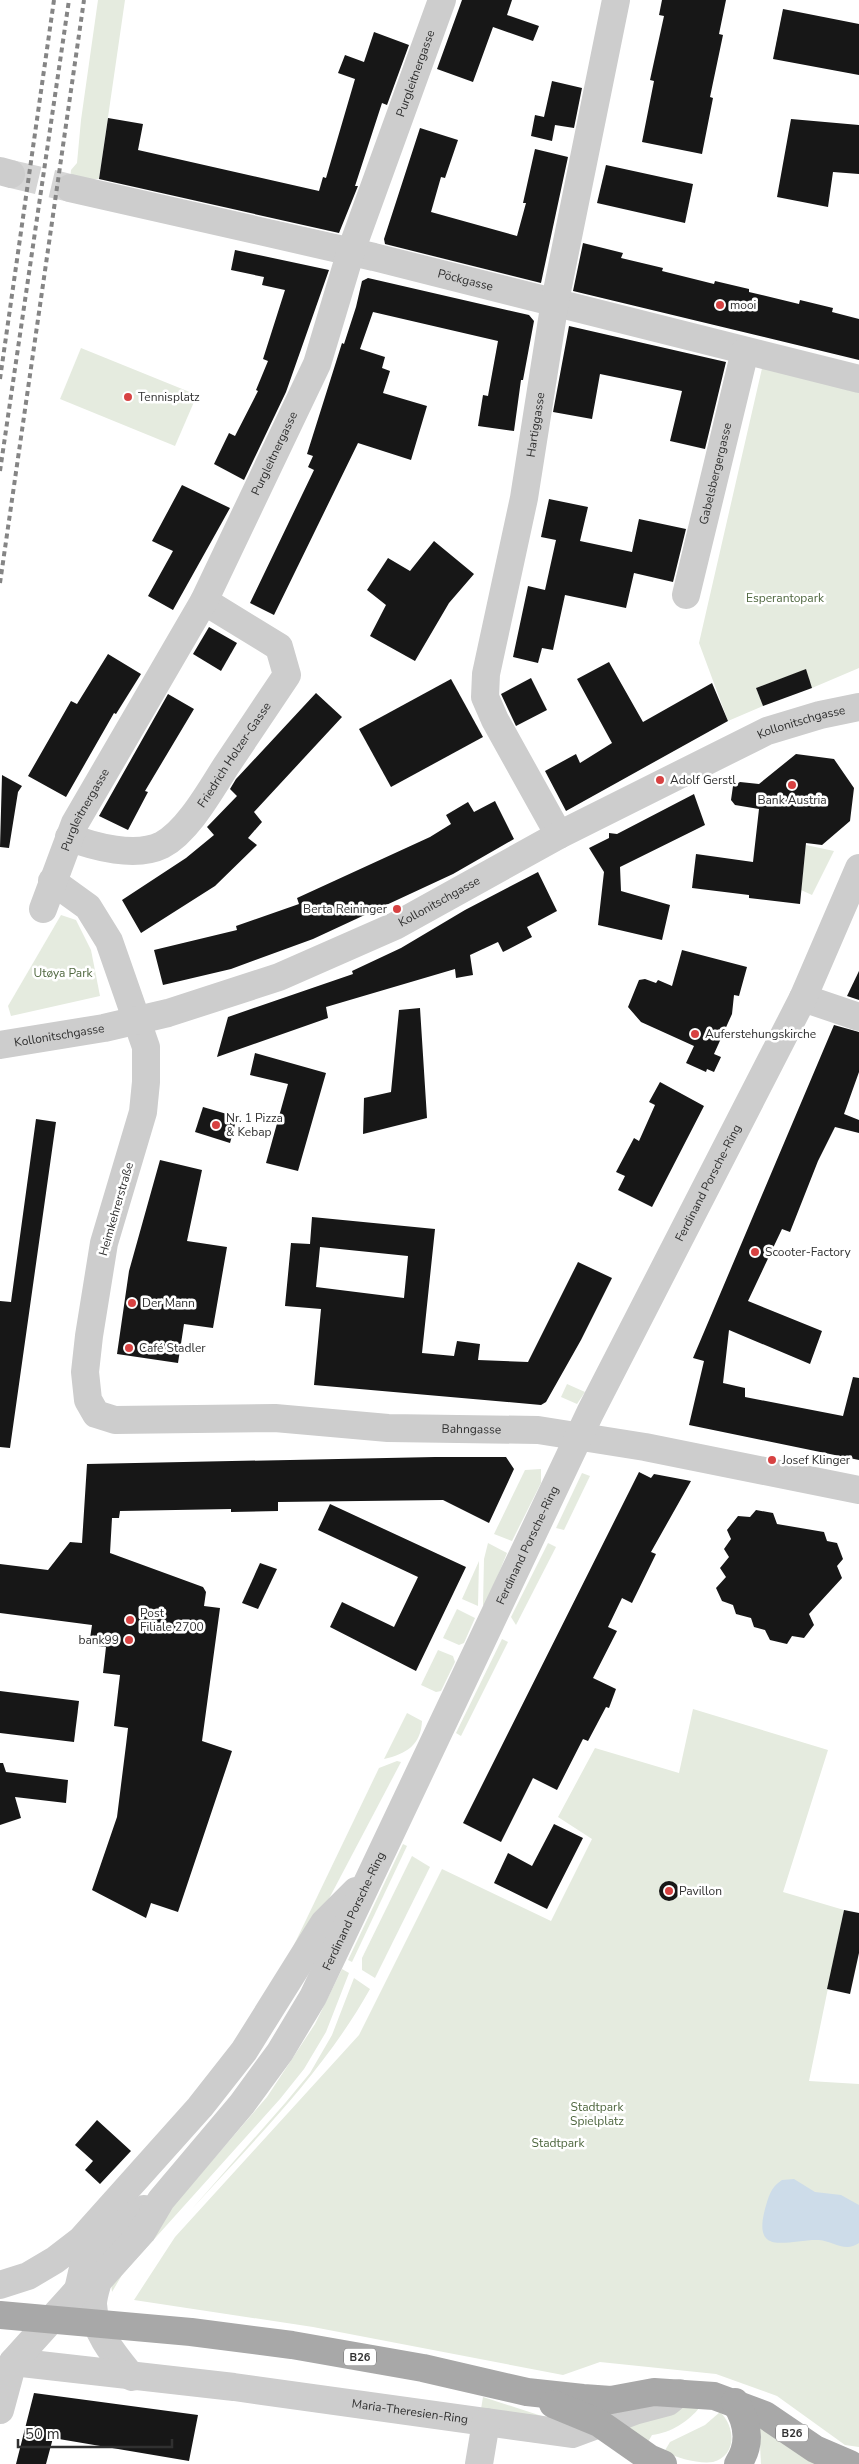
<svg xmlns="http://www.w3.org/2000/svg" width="859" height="2464" font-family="'Nunito Sans',sans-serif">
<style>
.green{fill:#e5ebdf}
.water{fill:#cddce9}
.building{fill:#171717;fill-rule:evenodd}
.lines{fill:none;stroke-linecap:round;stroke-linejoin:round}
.minor-tunnel{stroke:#d6d6d6;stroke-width:28;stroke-dasharray:28 14;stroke-linecap:butt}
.minor{stroke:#cdcdcd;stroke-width:28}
.major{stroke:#a8a8a8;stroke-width:28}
.rail{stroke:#858585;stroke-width:4;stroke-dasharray:5 4;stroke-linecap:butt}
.poi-dot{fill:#d74242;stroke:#fff;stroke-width:2}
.labels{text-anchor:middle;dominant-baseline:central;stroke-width:5;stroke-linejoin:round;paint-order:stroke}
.shield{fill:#fff;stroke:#6e6e6e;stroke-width:1}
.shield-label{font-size:11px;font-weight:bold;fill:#303030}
.street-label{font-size:12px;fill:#303030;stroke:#fff}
.poi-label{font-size:12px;fill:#303030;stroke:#fff;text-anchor:start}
.park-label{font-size:12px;fill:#506840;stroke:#fff}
</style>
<rect width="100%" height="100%" fill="#fff"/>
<!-- green -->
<g class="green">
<polygon points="98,0 125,0 99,179 70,180 71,170 77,163 81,120"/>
<polygon points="81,348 197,395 175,446 60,399"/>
<polygon points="763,364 859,390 859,668 812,688 805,670 756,688 763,706 728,721 699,643"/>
<polygon points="806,845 834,851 812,895 801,890"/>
<polygon points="61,915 76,920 91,950 100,996 11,1016 8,1006"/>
<polygon points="567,1384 585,1392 577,1404 561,1397"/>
<polygon points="541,1469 541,1483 512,1541 494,1534 525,1470"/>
<polygon points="582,1473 590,1476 564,1530 556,1528"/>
<polygon points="488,1543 507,1553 486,1605 483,1605 484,1559"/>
<polygon points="548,1543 556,1547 516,1625 511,1617"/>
<polygon points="479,1561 478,1606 462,1599"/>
<polygon points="457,1609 475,1618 464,1643 459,1645 443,1638"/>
<polygon points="502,1639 508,1642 461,1736 456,1733"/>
<polygon points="438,1650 453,1656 455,1662 441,1691 436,1692 421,1685"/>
<polygon points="693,1709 828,1750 783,1892 844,1910 809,2081 859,2084 859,2447 845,2445 777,2396 716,2374 600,2362 563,2375 313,2327 134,2300 175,2237 359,2035 442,1869 551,1921 592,1839 558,1817 595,1748 679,1773"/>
<path d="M407,1713L422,1721C421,1745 406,1754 384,1759Z"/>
<polygon points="397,1761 401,1762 303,1948 281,1972 379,1768"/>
<polygon points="403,1844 407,1846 352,1962 348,1960"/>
<polygon points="412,1856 430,1867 375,1978 362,1970 362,1958"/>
<polygon points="342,1969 349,1973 326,2032 304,2069 280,2099 122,2275 112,2292 111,2284 122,2265 267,2097 315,2024"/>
<path d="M354,1978L370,1989C323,2073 255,2139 191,2210L286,2102L310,2073L332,2035Z"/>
<polygon points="483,2397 554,2420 481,2409"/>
<path d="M677,2407H700C689,2421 671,2433 652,2435L648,2442L621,2423Z"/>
<path d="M720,2412C735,2426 738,2455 713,2462C698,2464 678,2458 664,2452L670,2442L705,2425Z"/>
<polygon points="759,2427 817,2464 761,2464"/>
</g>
<!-- water -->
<path class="water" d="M794,2179L815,2192L841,2195L859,2205V2243C845,2253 833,2241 819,2240C789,2239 752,2258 765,2209C769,2196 770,2188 782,2180Z"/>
<!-- building -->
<g class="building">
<polygon points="462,0 512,0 507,15 539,26 533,41 493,27 473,82 437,69"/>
<polygon points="662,0 726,0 719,34 723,35 710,97 713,98 702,154 642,142 654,81 650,80 664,16 659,15"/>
<polygon points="783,9 859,24 859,75 773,59"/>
<polygon points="374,32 409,45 387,105 382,103 355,186 358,186 339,233 99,179 108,118 143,124 138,150 319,191 323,177 326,178 355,79 338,73 345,55 364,62"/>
<polygon points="552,81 582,88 574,128 555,125 552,141 531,136 535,115 544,117"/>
<polygon points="791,119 859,125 859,174 833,172 828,207 777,197"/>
<polygon points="420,128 458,140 445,178 441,177 431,212 517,236 526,203 523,203 535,149 568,157 541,283 385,244 384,239"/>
<polygon points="606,165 693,184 685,223 597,203"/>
<polygon points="583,243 623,253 621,258 663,268 662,271 714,284 715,281 749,289 749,292 799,304 800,300 833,308 832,312 859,319 859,360 573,291"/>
<polygon points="235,250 329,270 286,392 244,480 214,464 229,433 235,436 258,391 256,390 268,361 263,359 285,290 262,285 264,277 231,270"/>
<polygon points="368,278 529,315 534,321 523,380 521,380 514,431 478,426 483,395 488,396 498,341 373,312 360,349 385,357 382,368 390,371 383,393 427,406 411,460 358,443 274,615 250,603 314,470 308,467 313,456 307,454 342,343 344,344 356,307 362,281"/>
<polygon points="569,326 726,362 705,449 670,441 682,391 600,374 592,419 553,412"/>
<polygon points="182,485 230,508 173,610 148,596 173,551 152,541"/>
<polygon points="549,499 588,507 580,541 632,552 639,519 686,529 673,582 634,573 626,608 565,595 553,650 542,648 538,663 513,657 528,586 545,590 556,540 541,537"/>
<polygon points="434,541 474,574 449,603 415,661 370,636 386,605 367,590 388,558 410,571"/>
<polygon points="209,627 237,643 221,671 193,654"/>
<polygon points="108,654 141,674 116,714 114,713 66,797 28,776 71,701 77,704"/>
<polygon points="609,662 643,722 712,683 728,721 566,811 545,771 576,754 580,763 612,743 577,679"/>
<polygon points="806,669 812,688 763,706 756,688"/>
<polygon points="531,678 547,710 516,726 501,694"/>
<polygon points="451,679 483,737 391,787 359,729"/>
<polygon points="316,693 342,717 254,812 262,822 248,838 257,845 215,886 141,933 122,900 186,858 214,835 207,827 237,796 230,789 236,779"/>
<polygon points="168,694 194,709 145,791 148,792 128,830 99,816"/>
<polygon points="796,754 834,759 854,788 850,821 822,845 806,843 800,904 749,898 749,895 692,888 696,854 753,862 759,809 735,805 731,800 733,786 740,782 759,784"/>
<polygon points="2,775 22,786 18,792 9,848 0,847"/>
<polygon points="694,794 705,825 620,867 621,891 670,905 662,940 598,925 604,872 589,848 609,838 609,833 617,834"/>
<polygon points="495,801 514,839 453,874 313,939 231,969 163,985 154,950 237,930 236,926 299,904 297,898 430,837 451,824 446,815 468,802 474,812"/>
<polygon points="538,872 557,911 527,927 532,937 503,952 498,942 470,955 473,975 456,978 455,969 326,1007 328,1018 217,1057 228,1017 353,974 352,971 401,948 465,910"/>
<polygon points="682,950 747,967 739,996 734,995 732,1014 714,1054 721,1057 714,1072 707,1069 706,1072 686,1063 694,1046 641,1022 628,1007 639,980 645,979 656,983 658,980 672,986"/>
<polygon points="859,971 859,1000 847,996"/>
<polygon points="420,1008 427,1118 363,1134 364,1098 391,1092 399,1010"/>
<polygon points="834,1025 859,1032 859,1072 844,1114 859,1120 859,1133 835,1127 818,1161 790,1232 782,1229 748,1301 822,1331 810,1364 729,1330 723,1383 745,1388 745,1397 843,1416 853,1377 859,1378 859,1460 689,1425 704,1361 693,1358"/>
<polygon points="255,1053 326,1073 298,1171 266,1163 288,1084 250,1075"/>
<polygon points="660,1082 704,1106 652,1207 618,1190 625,1176 616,1172 634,1138 639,1141 655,1105 649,1102"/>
<polygon points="203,1107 237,1117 230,1143 195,1132"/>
<polygon points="36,1119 56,1122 10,1448 0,1447 0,1301 11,1302"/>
<polygon points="160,1160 202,1170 187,1241 227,1247 213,1328 184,1324 178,1363 117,1354 129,1271"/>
<path d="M312,1217L435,1229L422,1353L454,1356L457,1341L480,1344L478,1360L528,1362L578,1262L612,1278L581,1340L546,1402L541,1405L314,1385L321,1309L285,1306L291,1243L310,1244ZM320,1247L408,1256L404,1298L316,1287Z"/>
<polygon points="435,1457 506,1457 514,1469 489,1523 443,1500 278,1502 278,1511 231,1512 231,1509 120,1511 119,1518 112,1518 110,1553 203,1587 206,1592 204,1606 220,1608 202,1741 232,1751 178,1912 151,1903 146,1918 92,1890 117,1817 126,1745 128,1728 114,1726 120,1675 103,1673 106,1647 89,1645 92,1625 0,1613 0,1564 48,1570 70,1542 82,1543 87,1464"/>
<polygon points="639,1472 651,1478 654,1474 691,1481 651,1552 656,1554 632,1603 622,1598 608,1627 617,1631 593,1678 616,1689 609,1708 606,1707 588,1741 583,1739 557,1790 533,1778 501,1842 463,1823"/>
<polygon points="330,1504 466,1567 416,1671 330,1627 342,1602 394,1627 418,1577 318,1530"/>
<polygon points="756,1510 773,1513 777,1524 824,1532 827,1541 837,1543 843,1559 837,1566 842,1578 809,1614 814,1625 804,1638 792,1636 787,1644 770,1640 765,1630 754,1627 751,1618 736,1614 733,1605 722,1601 716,1588 726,1577 720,1568 729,1557 724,1549 731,1539 727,1530 738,1516 750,1517"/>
<polygon points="260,1563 277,1569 258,1609 242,1603"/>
<polygon points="0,1691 79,1701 74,1742 0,1733"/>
<polygon points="0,1763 3,1763 6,1772 68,1780 66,1803 15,1797 21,1818 0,1825"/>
<polygon points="554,1824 583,1838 547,1909 494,1883 508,1853 532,1866"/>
<circle cx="669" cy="1891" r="10"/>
<polygon points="844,1910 859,1913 859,1953 850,1994 827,1989"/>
<polygon points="97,2120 131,2151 100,2184 85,2170 93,2161 75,2145"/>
<polygon points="34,2393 198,2415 189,2461 53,2438 46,2464 16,2464"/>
</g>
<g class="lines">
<!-- minor-tunnel -->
<polyline class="minor-tunnel" points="11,174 70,188"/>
<!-- minor -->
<g class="minor">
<polyline points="0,171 11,174"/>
<path id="s1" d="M70,188L374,257L859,379"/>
<path id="s2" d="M686,595L745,351"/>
<path id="s3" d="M559,835L495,720L485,697L486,674L524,498L555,301L616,0"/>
<path id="s4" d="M69,837C94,847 136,858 162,845C188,831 210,791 226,766C246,736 267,705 287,675L279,647L204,601"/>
<path id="s5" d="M52,881L88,907L109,941L146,1047V1082L143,1112L104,1243L89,1336L85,1372L88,1400L96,1414L115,1420L275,1418L388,1428L538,1430L645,1447L859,1490"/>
<path id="s6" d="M43,909L75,823L204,601L317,364L351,251L442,0"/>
<polyline points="803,998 859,1017"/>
<path id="s7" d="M0,1045L104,1028L168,1013L279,977L395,926L559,835L767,731L820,715L859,707"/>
<path d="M98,2281C96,2288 93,2297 93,2304C94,2332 115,2356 132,2377"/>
<polyline points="0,2285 28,2276 55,2260 81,2240 200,2107 244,2051 324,1923 356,1891"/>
<polyline points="78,2290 83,2268 130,2218 144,2209"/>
<path id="s8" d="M13,2362L234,2387L572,2434L634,2411L668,2402L679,2393"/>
<path id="s9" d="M0,2410L13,2362L78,2290L98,2281L142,2232L161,2200L242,2104L280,2052L313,1997L590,1413L803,998L859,868"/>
<polyline points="479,2464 486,2422"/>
</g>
<!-- major -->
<g class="major">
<polyline points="0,2315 191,2332 292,2345 423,2368 527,2392 583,2398 611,2400 654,2392 714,2396 765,2415 815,2449 850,2464"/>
<path d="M735,2402C748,2422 752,2443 738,2464"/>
<polyline points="553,2404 599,2423 649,2458 663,2464"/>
</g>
<!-- rail -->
<g class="rail">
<polyline points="0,379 54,0"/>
<polyline points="0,471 69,0"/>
<polyline points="0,583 84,0"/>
</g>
</g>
<!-- markers -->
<g class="poi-dot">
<circle cx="720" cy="305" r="5"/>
<circle cx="128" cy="397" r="5"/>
<circle cx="660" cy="780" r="5"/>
<circle cx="792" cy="785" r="5"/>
<circle cx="397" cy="909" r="5"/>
<circle cx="695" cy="1034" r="5"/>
<circle cx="216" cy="1125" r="5"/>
<circle cx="755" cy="1252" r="5"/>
<circle cx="132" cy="1303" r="5"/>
<circle cx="129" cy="1348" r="5"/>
<circle cx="772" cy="1460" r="5"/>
<circle cx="130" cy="1620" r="5"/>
<circle cx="129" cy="1640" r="5"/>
<circle cx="669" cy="1891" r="5"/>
</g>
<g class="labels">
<!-- shield labels -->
<g class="shield">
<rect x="344" y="2348.5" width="32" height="17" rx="4"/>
<rect x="776" y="2424.5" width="32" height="17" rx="4"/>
</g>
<g class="shield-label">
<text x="360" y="2357">B26</text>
<text x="792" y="2433">B26</text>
</g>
<!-- street labels -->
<g class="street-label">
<text stroke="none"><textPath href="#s6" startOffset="918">Purgleitnergasse</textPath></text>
<text stroke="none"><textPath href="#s1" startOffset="406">Pöckgasse</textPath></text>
<text stroke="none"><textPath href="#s3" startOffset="434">Hartiggasse</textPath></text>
<text stroke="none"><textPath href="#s6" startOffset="512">Purgleitnergasse</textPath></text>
<text stroke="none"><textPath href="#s2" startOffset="125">Gabelsbergergasse</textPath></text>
<text stroke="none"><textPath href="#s7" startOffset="870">Kollonitschgasse</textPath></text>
<text stroke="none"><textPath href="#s4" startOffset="212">Friedrich Holzer-Gasse</textPath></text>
<text stroke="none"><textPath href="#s6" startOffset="108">Purgleitnergasse</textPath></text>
<text stroke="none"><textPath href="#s7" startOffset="465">Kollonitschgasse</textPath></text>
<text stroke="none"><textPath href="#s7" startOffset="60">Kollonitschgasse</textPath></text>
<text stroke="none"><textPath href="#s9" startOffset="1431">Ferdinand Porsche-Ring</textPath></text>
<text transform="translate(116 1209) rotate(-74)">Heimkehrerstraße</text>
<text stroke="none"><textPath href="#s5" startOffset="950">Bahngasse</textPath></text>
<text stroke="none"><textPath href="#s9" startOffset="1026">Ferdinand Porsche-Ring</textPath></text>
<text stroke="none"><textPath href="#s9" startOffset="621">Ferdinand Porsche-Ring</textPath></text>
<text stroke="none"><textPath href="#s8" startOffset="400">Maria-Theresien-Ring</textPath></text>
</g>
<!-- poi labels -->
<g class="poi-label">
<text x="730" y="305">mooi</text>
<text x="138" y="397">Tennisplatz</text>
<text x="670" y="780">Adolf Gerstl</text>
<text x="792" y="800" text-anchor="middle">Bank Austria</text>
<text x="387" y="909" text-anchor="end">Berta Reininger</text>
<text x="705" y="1034">Auferstehungskirche</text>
<text x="226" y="1118">Nr. 1 Pizza<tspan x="226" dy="14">&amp; Kebap</tspan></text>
<text x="765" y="1252">Scooter-Factory</text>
<text x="142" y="1303">Der Mann</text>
<text x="139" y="1348">Café Stadler</text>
<text x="782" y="1460">Josef Klinger</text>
<text x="140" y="1613">Post<tspan x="140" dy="14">Filiale 2700</tspan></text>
<text x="119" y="1640" text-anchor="end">bank99</text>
<text x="679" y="1891">Pavillon</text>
</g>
<!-- park labels -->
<g class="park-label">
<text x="785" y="598">Esperantopark</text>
<text x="63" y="973">Utøya Park</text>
<text x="597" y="2107">Stadtpark<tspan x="597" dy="14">Spielplatz</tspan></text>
<text x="558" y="2143">Stadtpark</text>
</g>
</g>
<!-- scale -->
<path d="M18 2439v8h154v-8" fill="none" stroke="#303030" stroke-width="2.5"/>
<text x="25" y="2439" font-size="15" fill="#303030" stroke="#ffffff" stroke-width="4" paint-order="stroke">50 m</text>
</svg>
